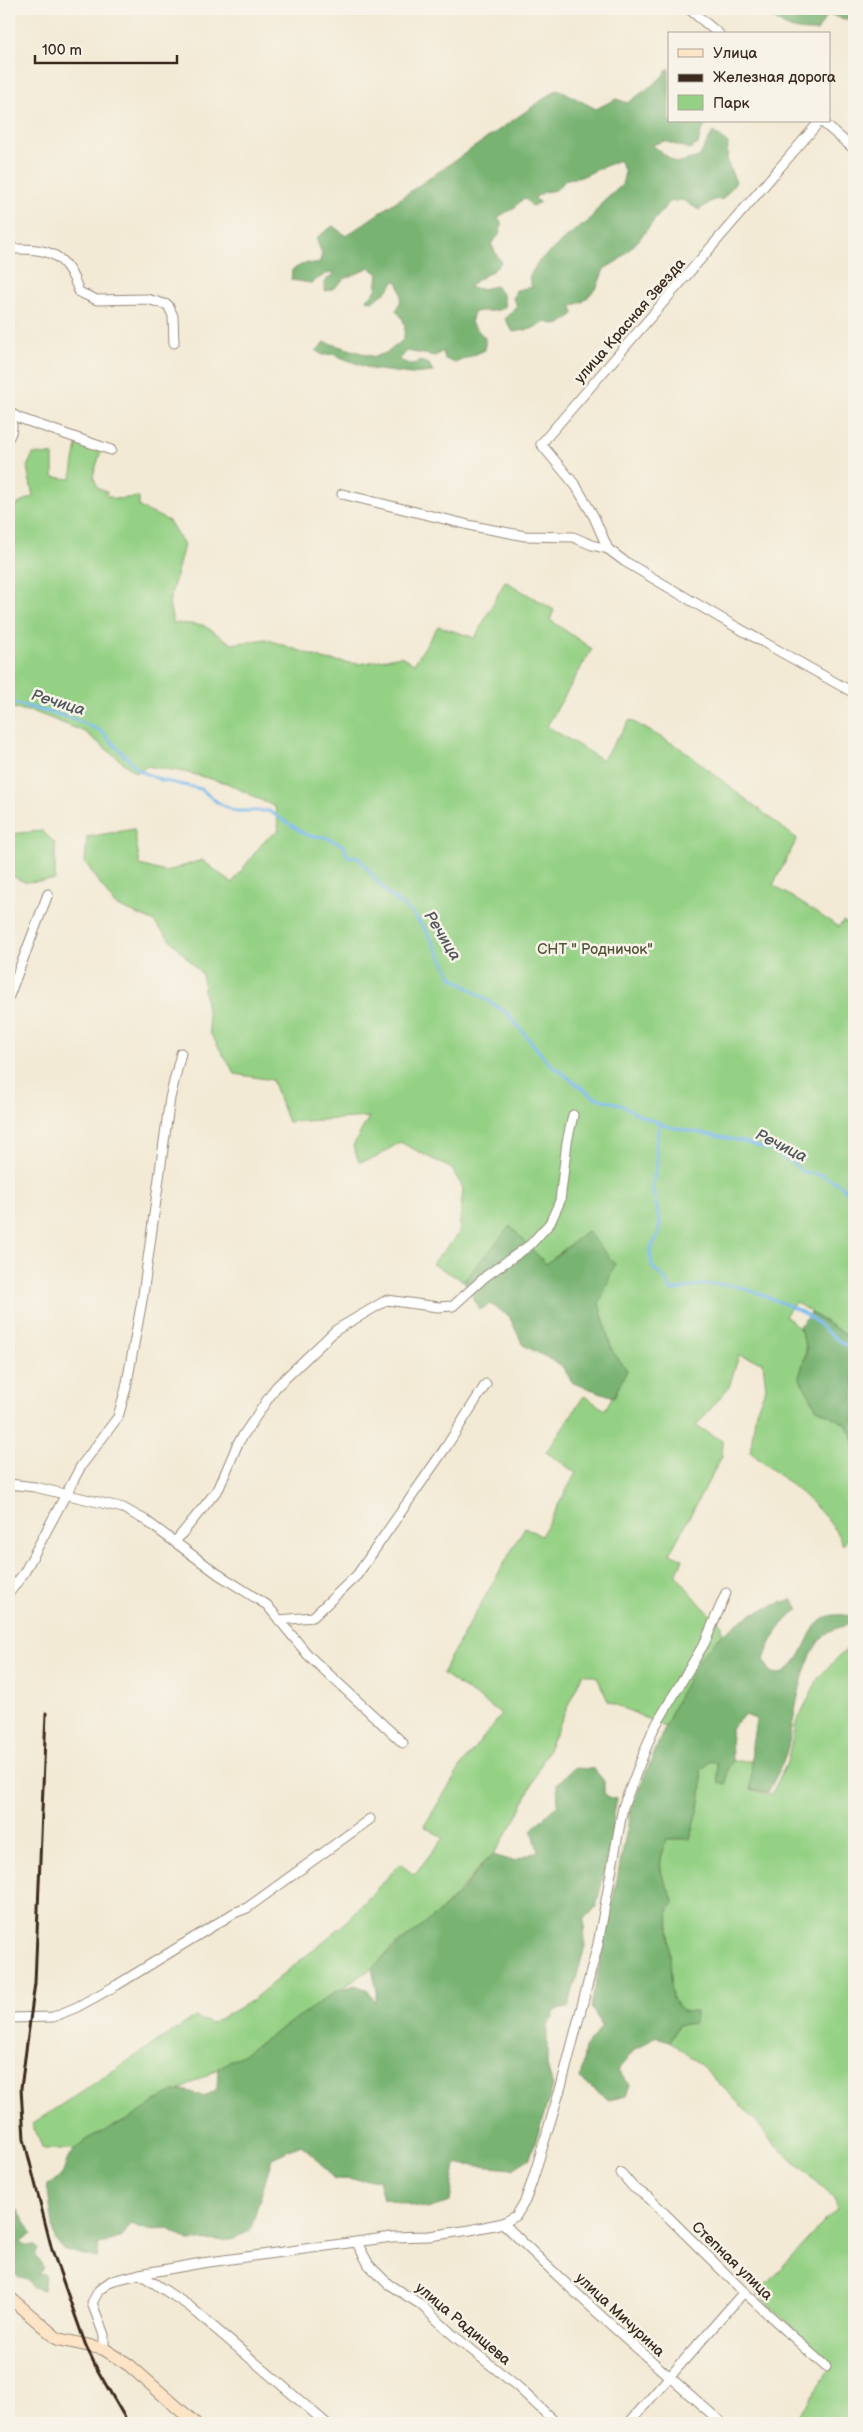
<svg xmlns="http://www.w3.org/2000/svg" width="863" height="2432" font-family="'Balsamiq Sans',sans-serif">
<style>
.green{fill:#95d185;stroke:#687e52}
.forest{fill:#78b372;stroke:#5a6e48}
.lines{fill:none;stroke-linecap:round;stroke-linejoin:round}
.stream{stroke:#7dbbf0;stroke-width:3}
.street-casing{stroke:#978a7a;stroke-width:11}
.secondary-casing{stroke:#978a7a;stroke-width:14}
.street{stroke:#fff;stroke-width:9}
.secondary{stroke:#fee4c6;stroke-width:12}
.rail{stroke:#3b2a1e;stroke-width:3}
.labels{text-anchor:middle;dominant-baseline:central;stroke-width:5;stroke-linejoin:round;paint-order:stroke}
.street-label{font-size:15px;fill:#3b2a1e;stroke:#f7f3e8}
.park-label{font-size:15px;fill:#525438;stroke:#f7f3e8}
.water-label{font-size:16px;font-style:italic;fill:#4f565d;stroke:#f7f3e8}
</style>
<rect width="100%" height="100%" fill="#f7f3e8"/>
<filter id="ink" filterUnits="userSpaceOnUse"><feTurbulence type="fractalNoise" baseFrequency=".02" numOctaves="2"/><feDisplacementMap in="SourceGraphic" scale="10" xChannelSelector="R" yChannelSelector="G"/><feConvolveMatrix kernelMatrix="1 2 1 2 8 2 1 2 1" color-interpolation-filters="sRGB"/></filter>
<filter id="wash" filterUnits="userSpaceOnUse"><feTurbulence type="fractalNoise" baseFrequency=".0096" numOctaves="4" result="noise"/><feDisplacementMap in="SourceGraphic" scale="20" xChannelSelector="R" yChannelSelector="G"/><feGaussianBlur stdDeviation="1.12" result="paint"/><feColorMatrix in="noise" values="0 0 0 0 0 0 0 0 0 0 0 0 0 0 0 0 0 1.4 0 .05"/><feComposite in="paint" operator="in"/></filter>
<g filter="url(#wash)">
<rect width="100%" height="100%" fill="#f3ead5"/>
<!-- green -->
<g class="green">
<path d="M88,444L101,451L93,476L98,488L107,492L106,495L115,499L139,497V507L169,521L184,545L169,603L173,623L203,625L232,644L266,639L326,660L360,664L401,656L414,664L438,626L475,638L505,581L554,610L550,620L592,649L547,726L602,760L630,720L682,749L797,839L773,885L839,927L843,921L854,928V1340L795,1302L785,1316C812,1335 808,1349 799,1377L817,1409L846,1424L854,1441V1532L843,1545C826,1506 782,1479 750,1452L756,1411L766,1388L763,1362L739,1355L729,1387L696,1426L723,1441L722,1456L670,1553L683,1559L676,1575L701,1605L722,1625V1634L700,1658L665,1727L608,1701L597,1677L583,1673L517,1817L493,1855L484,1862L456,1896L429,1921L393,1947L372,1968L247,2052L128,2120L87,2139L75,2149H43L32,2124L195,2017L211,2024L252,2000L342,1926L400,1864L414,1875L443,1838L424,1826L464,1762L502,1714L443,1674L447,1663L525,1527L541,1536L576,1473L546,1452L584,1396L605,1410L627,1370L612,1351L599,1304L587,1231L546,1264L487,1253L464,1281L432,1264L459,1233L463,1188L452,1169L400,1142L375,1158L359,1162L353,1146L369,1117L288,1122L272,1080L235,1074L210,1033L202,974L153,921L115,905L85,862L87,837L134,829L140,865L165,872L202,860L232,883L264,841L279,830L275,807L227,783L184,772L147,766L136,773L85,732L37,713L9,707V509L33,496L27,467L33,454L53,455V477L71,479L77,445Z"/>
<polygon points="42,831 55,843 55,880 25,882 9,875 9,834"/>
<path d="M854,1641V2423H793L831,2368L824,2358L757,2294L837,2208L835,2198L771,2141L755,2120L703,2067L670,2041L677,2025L695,2011L685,2012L672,1999L668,1911L673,1903C671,1891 663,1881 661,1870C659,1860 664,1848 667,1839L690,1838C698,1815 704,1795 701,1770L711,1761L717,1763L719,1783L726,1785L728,1768L732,1761H752L751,1789L771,1795L786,1765L797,1721L819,1677Z"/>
</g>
<!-- forest -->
<g class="forest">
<path d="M767,9H854V19H843L828,14L817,31C794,31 781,29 767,9Z"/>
<path d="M669,68V121H709L701,132L698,144L689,149L664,141L652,145L676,163L699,157L713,132L728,143L727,162L736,182L723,199L713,200L699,210L683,200L669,202L637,242L619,260L604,269L597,287L584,301L572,306L574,314L559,325L545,322L531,329L513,332L505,319L517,305L513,299L516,290L532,287L529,277L539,261L574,231L588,222L601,204L622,185L625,172L619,160L581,177L567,179L556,190L544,192L534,198L540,202L532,206L524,198L514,208L498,217L502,224L499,235L491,244L501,262C492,276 478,275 469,288L482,289L496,286L503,295L505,307C495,313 486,310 474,312L471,323L485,338V350L455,363L445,359L443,351L435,356L407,351L399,360L412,365L419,361L429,364L433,372L411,374L371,369L332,354L323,355L316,351L325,342L375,357L388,352L403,340C406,327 406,320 396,311C403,298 403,293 396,280L386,292L373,301L366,300L376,290L378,274L369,267C361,272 354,275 346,278C337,283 338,289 325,291V281L335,273L326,274L311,283L291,280L292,270L305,263L319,264L322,254L316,238L333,226L346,236L558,89L596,109L616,99L628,103L659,80Z"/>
<polygon points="510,1226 546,1264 587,1231 615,1264 599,1304 612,1351 627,1370 614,1397 573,1383 561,1365 523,1345 509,1316 490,1304 480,1310 464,1281"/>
<polygon points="811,1313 854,1340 854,1441 846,1424 817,1409 799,1377 807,1350 799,1326"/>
<path d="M792,1599L799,1609C781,1623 771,1638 764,1660L771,1673L782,1674C788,1669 795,1663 799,1657C813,1632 815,1609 851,1616V1624C843,1627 833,1628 826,1634C800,1656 796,1715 788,1746C784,1762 776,1777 768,1792L751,1789L752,1746L756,1719L744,1715L731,1729L732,1761L728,1768L726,1785L719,1783L717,1763L711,1761L701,1770C704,1795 697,1815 690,1839H667C664,1849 659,1860 661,1870C663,1881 671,1891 673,1903L668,1907L672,1999L685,2012L695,2011V2023L678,2025L670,2041L656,2037L635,2049L618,2070L630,2085L626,2096L609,2100L580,2079L585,2048L602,2026L591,2007L632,1805L679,1695L700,1658L722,1634L753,1613Z"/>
<path d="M573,1768L594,1769L604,1781V1793L611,1799L616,1798L611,1843L596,1907L584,1920L585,1946L568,2008L556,2010L547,2027V2066L553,2086L530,2158L513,2169L456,2164L450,2202L427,2209L383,2198L378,2180L334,2179L312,2154L301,2145L272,2158L250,2231L229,2240L189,2241L168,2229L148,2230L131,2224L122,2237L99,2245L97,2258L64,2250L55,2239L47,2185C68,2178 61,2164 74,2150C87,2135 110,2129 127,2120C143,2112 158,2098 174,2092C185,2088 194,2093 204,2097L217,2089L218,2068L247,2052L335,1992L355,1985L368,1990L375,2002L377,1990L372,1968C398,1942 428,1923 455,1898C469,1885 478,1867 493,1855L513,1861L538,1851L532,1829L558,1804L557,1784Z"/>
<polygon points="13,2209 18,2210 32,2233 21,2241 26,2246 35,2246 38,2250 35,2255 44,2268 38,2274 45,2275 43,2290 32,2287 29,2280 20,2278 9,2270 9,2212"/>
</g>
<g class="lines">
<!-- stream -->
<g class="stream">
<polyline points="9,702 72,718 101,731 140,771 161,780 201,789 217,802 234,811 269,811 308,836 326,837 344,846 348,857 357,856 387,893 412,913 427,932 453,978 507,1013 548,1062 579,1086 596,1098 619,1104 641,1116 670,1127 741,1141 769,1150 792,1163 802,1172 822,1175 841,1185 854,1201"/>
<path d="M659,1123L656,1145L657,1166L652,1186L660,1223L658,1235L650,1250L652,1267L664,1278L672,1291C691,1287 710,1282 729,1285C746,1287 798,1308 811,1318C826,1330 836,1342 854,1349"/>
</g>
</g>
</g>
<g filter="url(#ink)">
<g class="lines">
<defs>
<g id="street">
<polyline points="689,9 719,34"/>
<polyline points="820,121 541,444 576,486 594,517 608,549 624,561 724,620 854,693"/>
<polyline points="821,121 854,149"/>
<path d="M9,249C49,248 66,252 79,292L97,300L147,299L168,305L173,316L174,343"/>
<polyline points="9,412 19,418 111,450"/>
<path d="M9,413C12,423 14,428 9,437"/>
<polyline points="342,494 473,526 525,536 573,537 592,545 608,549"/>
<polyline points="9,996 48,894"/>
<polyline points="9,1484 35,1487 123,1508 145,1520 218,1574 267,1605 308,1655 403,1743"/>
<polyline points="175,1542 219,1488 238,1443 276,1387 336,1330 387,1300 438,1307 453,1306 486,1276 530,1245 550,1223 560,1201 567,1142 573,1115"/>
<polyline points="9,1593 24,1573 81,1466 118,1417 126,1388 143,1295 170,1098 181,1053"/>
<polyline points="279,1620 313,1617 357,1575 446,1447 486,1384"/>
<polyline points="9,2018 53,2017 77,2007 117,1985 234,1913 247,1908 370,1819"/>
<polyline points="621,2173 633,2187 649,2198 744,2292 826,2367"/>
<path d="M503,2223C573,2293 648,2358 722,2423"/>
<polyline points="357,2243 369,2265 388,2284 420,2304 453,2335 517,2386 556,2423"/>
<polyline points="140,2274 189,2306 326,2423"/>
<polyline points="104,2349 104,2335 92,2303 99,2290 111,2281 140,2274 202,2263 392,2237 429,2236 470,2230 503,2223 516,2216 525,2201 532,2182 562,2083 598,1944 623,1807 653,1730 705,1642 726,1593"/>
<polyline points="629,2423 744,2292"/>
</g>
<polyline id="secondary" points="9,2297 58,2339 104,2349 129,2365 195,2423"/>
</defs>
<!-- street casing -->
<use href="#street" class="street-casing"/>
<!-- secondary casing -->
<use href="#secondary" class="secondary-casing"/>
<!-- street -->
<use href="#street" class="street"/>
<!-- secondary -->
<use href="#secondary" class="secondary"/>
<!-- rail -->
<polyline class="rail" points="46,1713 35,1983 21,2088 24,2139 52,2250 86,2346 98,2371 128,2423"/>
</g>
</g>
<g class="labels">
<!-- street labels -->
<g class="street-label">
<text transform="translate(630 321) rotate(-49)">улица Красная Звезда</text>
<text transform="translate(732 2261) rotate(44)">Степная улица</text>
<text transform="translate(620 2315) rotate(43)">улица Мичурина</text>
<text transform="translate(463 2324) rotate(40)">улица Радищева</text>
</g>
<!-- park labels -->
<g class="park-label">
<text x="595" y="949">СНТ " Родничок"</text>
</g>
<!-- water labels -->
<g class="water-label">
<text transform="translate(58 703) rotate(17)">Речица</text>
<text transform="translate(442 936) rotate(58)">Речица</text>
<text transform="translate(781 1146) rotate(26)">Речица</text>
</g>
</g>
<!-- margin -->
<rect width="863" height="2432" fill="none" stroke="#f7f3e8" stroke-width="30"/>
<!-- legend -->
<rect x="668" y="32" width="162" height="90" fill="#f7f3e8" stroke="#aca397"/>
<rect x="678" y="49" width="25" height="8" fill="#fee4c6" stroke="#aca397"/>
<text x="713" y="58" font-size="15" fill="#3b2a1e">Улица</text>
<rect x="678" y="74" width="25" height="8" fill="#3b2a1e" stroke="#aca397"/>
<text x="713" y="82" font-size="15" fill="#3b2a1e">Железная дорога</text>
<rect x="678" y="95" width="25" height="15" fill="#95d185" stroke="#aca397"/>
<text x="713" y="108" font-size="15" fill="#3b2a1e">Парк</text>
<!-- scale -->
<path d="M35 55v8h142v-8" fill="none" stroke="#3b2a1e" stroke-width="2.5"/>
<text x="42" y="55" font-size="15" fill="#3b2a1e" stroke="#f7f3e8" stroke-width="4" paint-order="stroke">100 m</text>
</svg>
